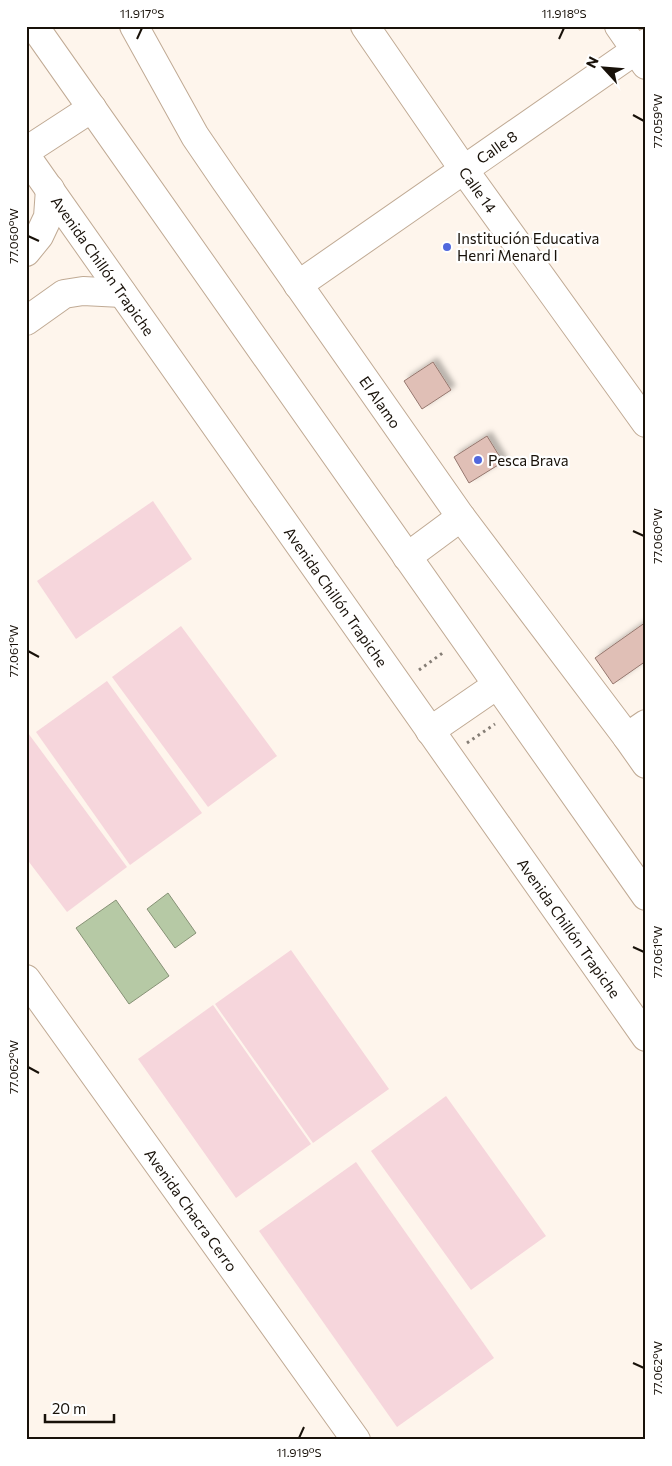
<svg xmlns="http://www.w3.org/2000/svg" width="672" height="1466" font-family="Commissioner,sans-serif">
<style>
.green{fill:#f6d6dc}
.water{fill:#b6c9a5;stroke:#879276}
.building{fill:#e0bfb6;stroke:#95776e;filter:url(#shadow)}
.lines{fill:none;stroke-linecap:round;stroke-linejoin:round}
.minor-casing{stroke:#c0aa94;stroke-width:30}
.major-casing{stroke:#c0aa94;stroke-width:30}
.path{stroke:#857d75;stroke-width:3;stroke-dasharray:2.5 4;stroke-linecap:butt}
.minor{stroke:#fff;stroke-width:28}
.major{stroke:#fff;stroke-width:28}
.ticks{fill:none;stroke:#181109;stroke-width:2}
.poi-dot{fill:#5168dd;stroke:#fff;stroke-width:2}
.labels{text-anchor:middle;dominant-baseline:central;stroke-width:4.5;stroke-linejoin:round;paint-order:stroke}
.street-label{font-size:15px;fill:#181109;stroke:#fff}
.poi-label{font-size:15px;fill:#181109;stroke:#fff;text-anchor:start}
.neatline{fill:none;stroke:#181109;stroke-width:2}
.ticks-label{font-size:12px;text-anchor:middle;fill:#181109}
</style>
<defs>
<filter id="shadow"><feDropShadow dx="4.5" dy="-4.5" stdDeviation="2.5" flood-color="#0004"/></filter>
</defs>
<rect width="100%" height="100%" fill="#fef5ec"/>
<!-- green -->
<g class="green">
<polygon points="153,501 192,559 76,639 37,581"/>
<polygon points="181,626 277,756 208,807 112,677"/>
<polygon points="107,681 202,813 130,865 36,732"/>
<polygon points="28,733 127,867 67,912 26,858 26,734"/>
<polygon points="291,950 389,1089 313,1143 215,1004"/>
<polygon points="213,1005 311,1144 236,1198 138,1059"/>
<polygon points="446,1096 546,1236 471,1290 371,1151"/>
<polygon points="356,1162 494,1358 397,1427 259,1231"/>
</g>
<!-- water -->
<g class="water">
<polygon points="168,893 196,933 175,948 147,909"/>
<polygon points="116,900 169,976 129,1004 76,928"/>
</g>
<!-- building -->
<g class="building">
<polygon points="433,362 451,390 422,409 404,381"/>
<polygon points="487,436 503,462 469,483 454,457"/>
<polygon points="646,622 646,661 613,684 595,658"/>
</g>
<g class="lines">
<defs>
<g id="minor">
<path id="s1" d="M134,26L195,136L225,180L461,517L627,737L646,764"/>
<path id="s2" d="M365,26L464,170L646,423"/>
<polyline points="619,26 646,65"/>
<polyline points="26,252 39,236 48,217 50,189"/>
<path id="s3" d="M298,285L646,43"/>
<polyline points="26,321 64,294 83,291 122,293"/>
<polyline points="627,737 646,724"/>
<path id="s4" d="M26,979L356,1440"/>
</g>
<g id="major">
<polyline points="34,26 646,896"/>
<polyline points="26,151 92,108"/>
<path id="s5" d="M26,156L646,1037"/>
<polyline points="407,557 461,517"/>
<polyline points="430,731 497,685"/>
</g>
</defs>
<!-- minor casing -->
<use href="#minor" class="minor-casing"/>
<!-- major casing -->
<use href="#major" class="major-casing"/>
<!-- path -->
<g class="path">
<polyline points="419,670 444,652"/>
<polyline points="467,743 495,724"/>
</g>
<!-- minor -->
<use href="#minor" class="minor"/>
<!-- major -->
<use href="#major" class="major"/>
</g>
<!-- ticks -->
<path class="ticks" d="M137,39L142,28M559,39L564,28M633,115L644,121M28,236L39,241M633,531L644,536M28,651L39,657M633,947L644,952M28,1067L39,1073M633,1363L644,1368M299,1438L304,1427"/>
<!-- markers -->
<g class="poi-dot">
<circle cx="447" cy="247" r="5"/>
<circle cx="478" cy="460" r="5"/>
</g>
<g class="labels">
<!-- street labels -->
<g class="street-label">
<text stroke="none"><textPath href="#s3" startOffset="242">Calle 8</textPath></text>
<text stroke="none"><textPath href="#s2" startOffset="199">Calle 14</textPath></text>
<text stroke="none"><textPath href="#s5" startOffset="134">Avenida Chillón Trapiche</textPath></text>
<text stroke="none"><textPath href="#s1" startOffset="450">El Alamo</textPath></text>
<text stroke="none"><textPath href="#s5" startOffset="539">Avenida Chillón Trapiche</textPath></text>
<text stroke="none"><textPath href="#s5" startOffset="944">Avenida Chillón Trapiche</textPath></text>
<text stroke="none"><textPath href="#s4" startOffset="284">Avenida Chacra Cerro</textPath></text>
</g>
<!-- poi labels -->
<g class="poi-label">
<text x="457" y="238">Institución Educativa<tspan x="457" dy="17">Henri Menard I</tspan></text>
<text x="488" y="460">Pesca Brava</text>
</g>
</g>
<!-- border -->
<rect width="672" height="1466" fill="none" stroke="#ffffff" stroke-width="55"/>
<!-- north arrow -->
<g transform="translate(604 68) rotate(296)" stroke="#ffffff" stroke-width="4" paint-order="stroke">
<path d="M0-4L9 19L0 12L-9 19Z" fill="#181109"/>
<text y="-8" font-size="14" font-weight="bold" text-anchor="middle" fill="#181109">N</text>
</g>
<!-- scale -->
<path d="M45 1414v8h69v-8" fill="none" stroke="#181109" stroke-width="2.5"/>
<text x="52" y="1414" font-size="15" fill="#181109" stroke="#ffffff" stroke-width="4" paint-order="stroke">20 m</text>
<rect x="28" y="28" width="616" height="1410" class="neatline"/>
<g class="ticks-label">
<text x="142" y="18">11.917°S</text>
<text x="564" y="18">11.918°S</text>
<text transform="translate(658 121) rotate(-90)" y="4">77.059°W</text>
<text transform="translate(14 236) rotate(-90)" y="4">77.060°W</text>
<text transform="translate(658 536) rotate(-90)" y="4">77.060°W</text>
<text transform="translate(14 651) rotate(-90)" y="4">77.061°W</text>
<text transform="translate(658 952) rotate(-90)" y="4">77.061°W</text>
<text transform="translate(14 1067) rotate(-90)" y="4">77.062°W</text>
<text transform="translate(658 1368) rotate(-90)" y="4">77.062°W</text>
<text x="299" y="1457">11.919°S</text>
</g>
</svg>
